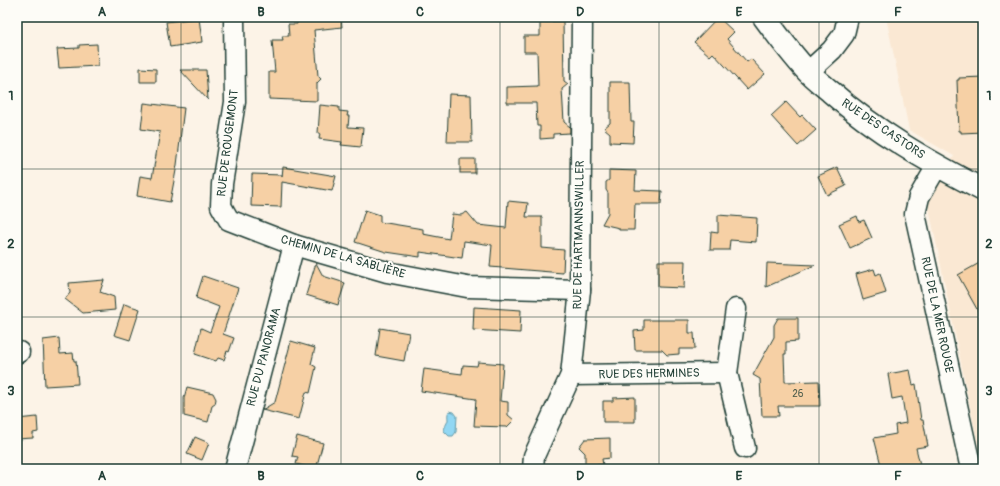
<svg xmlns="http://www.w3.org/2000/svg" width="1000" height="486" font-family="Pangolin,sans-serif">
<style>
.built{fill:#fae8d3}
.water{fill:#92d7f3;stroke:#6499a7}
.building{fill:#f6d0a5;stroke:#1f3d34}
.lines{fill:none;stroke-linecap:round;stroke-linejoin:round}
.minor-casing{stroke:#1f3d34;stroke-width:23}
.tertiary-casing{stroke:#1f3d34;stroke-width:25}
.minor{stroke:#fdfcf7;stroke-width:20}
.tertiary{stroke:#fdfcf7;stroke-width:22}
.grid{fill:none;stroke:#1f3d34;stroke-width:1;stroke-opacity:0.55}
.labels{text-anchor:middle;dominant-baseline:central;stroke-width:4;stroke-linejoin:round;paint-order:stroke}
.number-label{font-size:10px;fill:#556250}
.street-label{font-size:12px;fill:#1f3d34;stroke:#fdfcf7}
.neatline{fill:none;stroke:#1f3d34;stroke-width:1.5}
.grid-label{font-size:13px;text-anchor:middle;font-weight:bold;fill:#1f3d34}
</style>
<rect width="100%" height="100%" fill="#fcf3e7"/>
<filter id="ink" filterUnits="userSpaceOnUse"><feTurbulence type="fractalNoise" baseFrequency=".025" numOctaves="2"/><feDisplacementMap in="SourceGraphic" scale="8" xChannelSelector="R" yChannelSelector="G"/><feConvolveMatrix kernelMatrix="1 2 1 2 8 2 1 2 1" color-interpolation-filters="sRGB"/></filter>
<g filter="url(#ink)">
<!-- built -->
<polygon class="built" points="886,17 983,17 983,469 928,203 954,156 909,130"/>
<!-- water -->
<path class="water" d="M449,411L454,412L457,416L456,432L453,436H449L444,431C444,427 447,424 448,420C448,416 447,415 449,411Z"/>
<!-- building -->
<g class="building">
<polygon points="297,17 341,17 342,27 314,30 318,76 321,79 317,83 317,101 269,99 269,72 275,72 272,40 283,40 282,36 289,36 288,24 297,24"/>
<polygon points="718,17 734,32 727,39 747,62 751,59 765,74 747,90 713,53 710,56 694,42"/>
<polygon points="199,18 202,42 170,47 166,22"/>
<polygon points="563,21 564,81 568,84 562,89 564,122 570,127 570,133 553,134 553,138 540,139 540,126 537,126 536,103 507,103 507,87 538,86 537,52 524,52 524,36 540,36 540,22"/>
<polygon points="97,44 98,66 59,68 57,49 79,48 79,45"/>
<polygon points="140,68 156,69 156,82 140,82"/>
<polygon points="180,70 206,70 208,100"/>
<polygon points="983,77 983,132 961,133 961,131 959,131 957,80 959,80 959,78"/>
<polygon points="610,82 630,82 631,122 634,122 633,143 610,142 610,133 604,128 610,123"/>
<polygon points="449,94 471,95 472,142 447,142"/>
<polygon points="786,102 800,117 802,115 816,130 798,146 771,116"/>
<polygon points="144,103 184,108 177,165 170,202 137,196 140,176 152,178 160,132 141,129"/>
<polygon points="320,105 339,107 339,111 348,112 347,116 349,116 348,127 363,128 361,147 341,145 342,142 319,139 320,133 318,133"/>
<rect x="460" y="159" width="15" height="14"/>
<polygon points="283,167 336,176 332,191 282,182 281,207 251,206 252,174 282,175 282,177"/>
<polygon points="837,167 846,186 827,195 818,176"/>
<polygon points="609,170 636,171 635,190 662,191 661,204 635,204 634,230 619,230 619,228 602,224 608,213 608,193 606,190 606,182 609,180"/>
<polygon points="508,201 528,203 526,217 542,217 542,248 564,250 563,273 490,267 492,245 464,241 462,258 420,252 420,257 386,252 355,242 365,210 380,215 380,222 423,229 423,234 449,239 452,214 461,215 467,212 478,225 506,228"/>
<polygon points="718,215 757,218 756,242 730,240 729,250 710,250 711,232 718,233"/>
<polygon points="857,216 859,222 864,220 872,238 850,248 839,224"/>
<polygon points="658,261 685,261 684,288 658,287"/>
<polygon points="983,261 983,320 958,275"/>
<polygon points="316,263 323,276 345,283 338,305 306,295"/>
<polygon points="767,263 815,265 766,287"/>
<polygon points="874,269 876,275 880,273 886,293 863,300 856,274"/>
<polygon points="203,276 238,288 223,334 234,338 229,352 227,351 224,360 218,358 216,361 195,354 201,328 210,332 219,307 196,298"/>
<polygon points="104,280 100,292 114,297 115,310 83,313 65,299 70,293 69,283"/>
<polygon points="124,304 140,309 130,340 114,335"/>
<polygon points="474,307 521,310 520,333 473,330"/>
<polygon points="778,318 798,318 798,341 786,342 786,354 784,354 785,382 819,381 820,406 778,406 779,416 762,416 760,379 753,375 774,337 774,325"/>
<polygon points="644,320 689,320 689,333 694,333 695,349 679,349 679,354 667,355 662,350 635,350 634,331 644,330"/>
<polygon points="380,328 409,333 404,361 376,356"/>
<polygon points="59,338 60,354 73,353 74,361 76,361 78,384 45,386 43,340"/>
<polygon points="291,341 315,348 311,364 316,367 310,393 306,392 299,419 262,410 275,402"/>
<polygon points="478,362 503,364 500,401 508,402 508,415 514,420 507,427 474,426 476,399 421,391 424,369 462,374 463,365 477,366"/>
<polygon points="910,370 913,385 916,384 921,420 923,420 928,446 916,448 921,469 882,469 874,438 896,434 895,425 906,423 902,397 892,399 888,374"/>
<polygon points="187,387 213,393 216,399 215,404 212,406 208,422 184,416 184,398"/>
<polygon points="635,397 635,422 603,422 603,401 613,401 613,398"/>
<polygon points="37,417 38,432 33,433 33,438 17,439 17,419"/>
<polygon points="297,436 323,443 316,469 296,464 298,457 292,456"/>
<polygon points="195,437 209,443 202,460 187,454"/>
<polygon points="610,438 610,458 602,459 603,465 585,465 585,453 579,447 585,439"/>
</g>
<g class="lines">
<defs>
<g id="minor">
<polyline points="234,17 235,102 222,184 221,206 229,220 294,245 387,272 467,287 580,290"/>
<polyline points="808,72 832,50 844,34 848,17"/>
<polyline points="937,166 919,197 915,214 971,469"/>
<polyline points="736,309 727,373 745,448"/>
<polyline points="17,352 19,352"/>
<polyline points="571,375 727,373"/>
<polyline points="235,469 294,245"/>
<polyline points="533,469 534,456 571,375 580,290 582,17"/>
</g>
<path id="tertiary" d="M764,17C778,36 792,55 808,72C815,79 823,85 831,92C876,132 929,162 983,190"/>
</defs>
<!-- minor casing -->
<use href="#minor" class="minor-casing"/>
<!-- tertiary casing -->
<use href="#tertiary" class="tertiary-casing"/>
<!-- minor -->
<use href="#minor" class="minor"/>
<!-- tertiary -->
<use href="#tertiary" class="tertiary"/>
</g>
</g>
<!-- grid -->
<path class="grid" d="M181,17V469M341,17V469M500,17V469M659,17V469M819,17V469M17,169H983M17,317H983"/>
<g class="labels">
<!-- number labels -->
<g class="number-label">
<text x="798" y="394">26</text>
</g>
<!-- street labels -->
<g class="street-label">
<text transform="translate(883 129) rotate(34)">RUE DES CASTORS</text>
<text transform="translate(228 143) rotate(-83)">RUE DE ROUGEMONT</text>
<text transform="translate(579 235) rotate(-89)">RUE DE HARTMANNSWILLER</text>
<text transform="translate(343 257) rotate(16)">CHEMIN DE LA SABLIÈRE</text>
<text transform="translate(937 315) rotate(78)">RUE DE LA MER ROUGE</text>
<text transform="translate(264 357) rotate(-75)">RUE DU PANORAMA</text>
<text transform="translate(649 374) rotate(-1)">RUE DES HERMINES</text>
</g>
</g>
<!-- margin -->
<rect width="1000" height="486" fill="none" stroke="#fdfcf7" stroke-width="44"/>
<rect x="22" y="22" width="956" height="442" class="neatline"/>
<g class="grid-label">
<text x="102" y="16">A</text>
<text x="261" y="16">B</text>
<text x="420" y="16">C</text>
<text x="580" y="16">D</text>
<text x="739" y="16">E</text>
<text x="898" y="16">F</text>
<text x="11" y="100">1</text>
<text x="989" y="100">1</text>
<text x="11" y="248">2</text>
<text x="989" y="248">2</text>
<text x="11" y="395">3</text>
<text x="989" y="395">3</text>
<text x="102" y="480">A</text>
<text x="261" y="480">B</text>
<text x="420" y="480">C</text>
<text x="580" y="480">D</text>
<text x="739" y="480">E</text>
<text x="898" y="480">F</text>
</g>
</svg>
